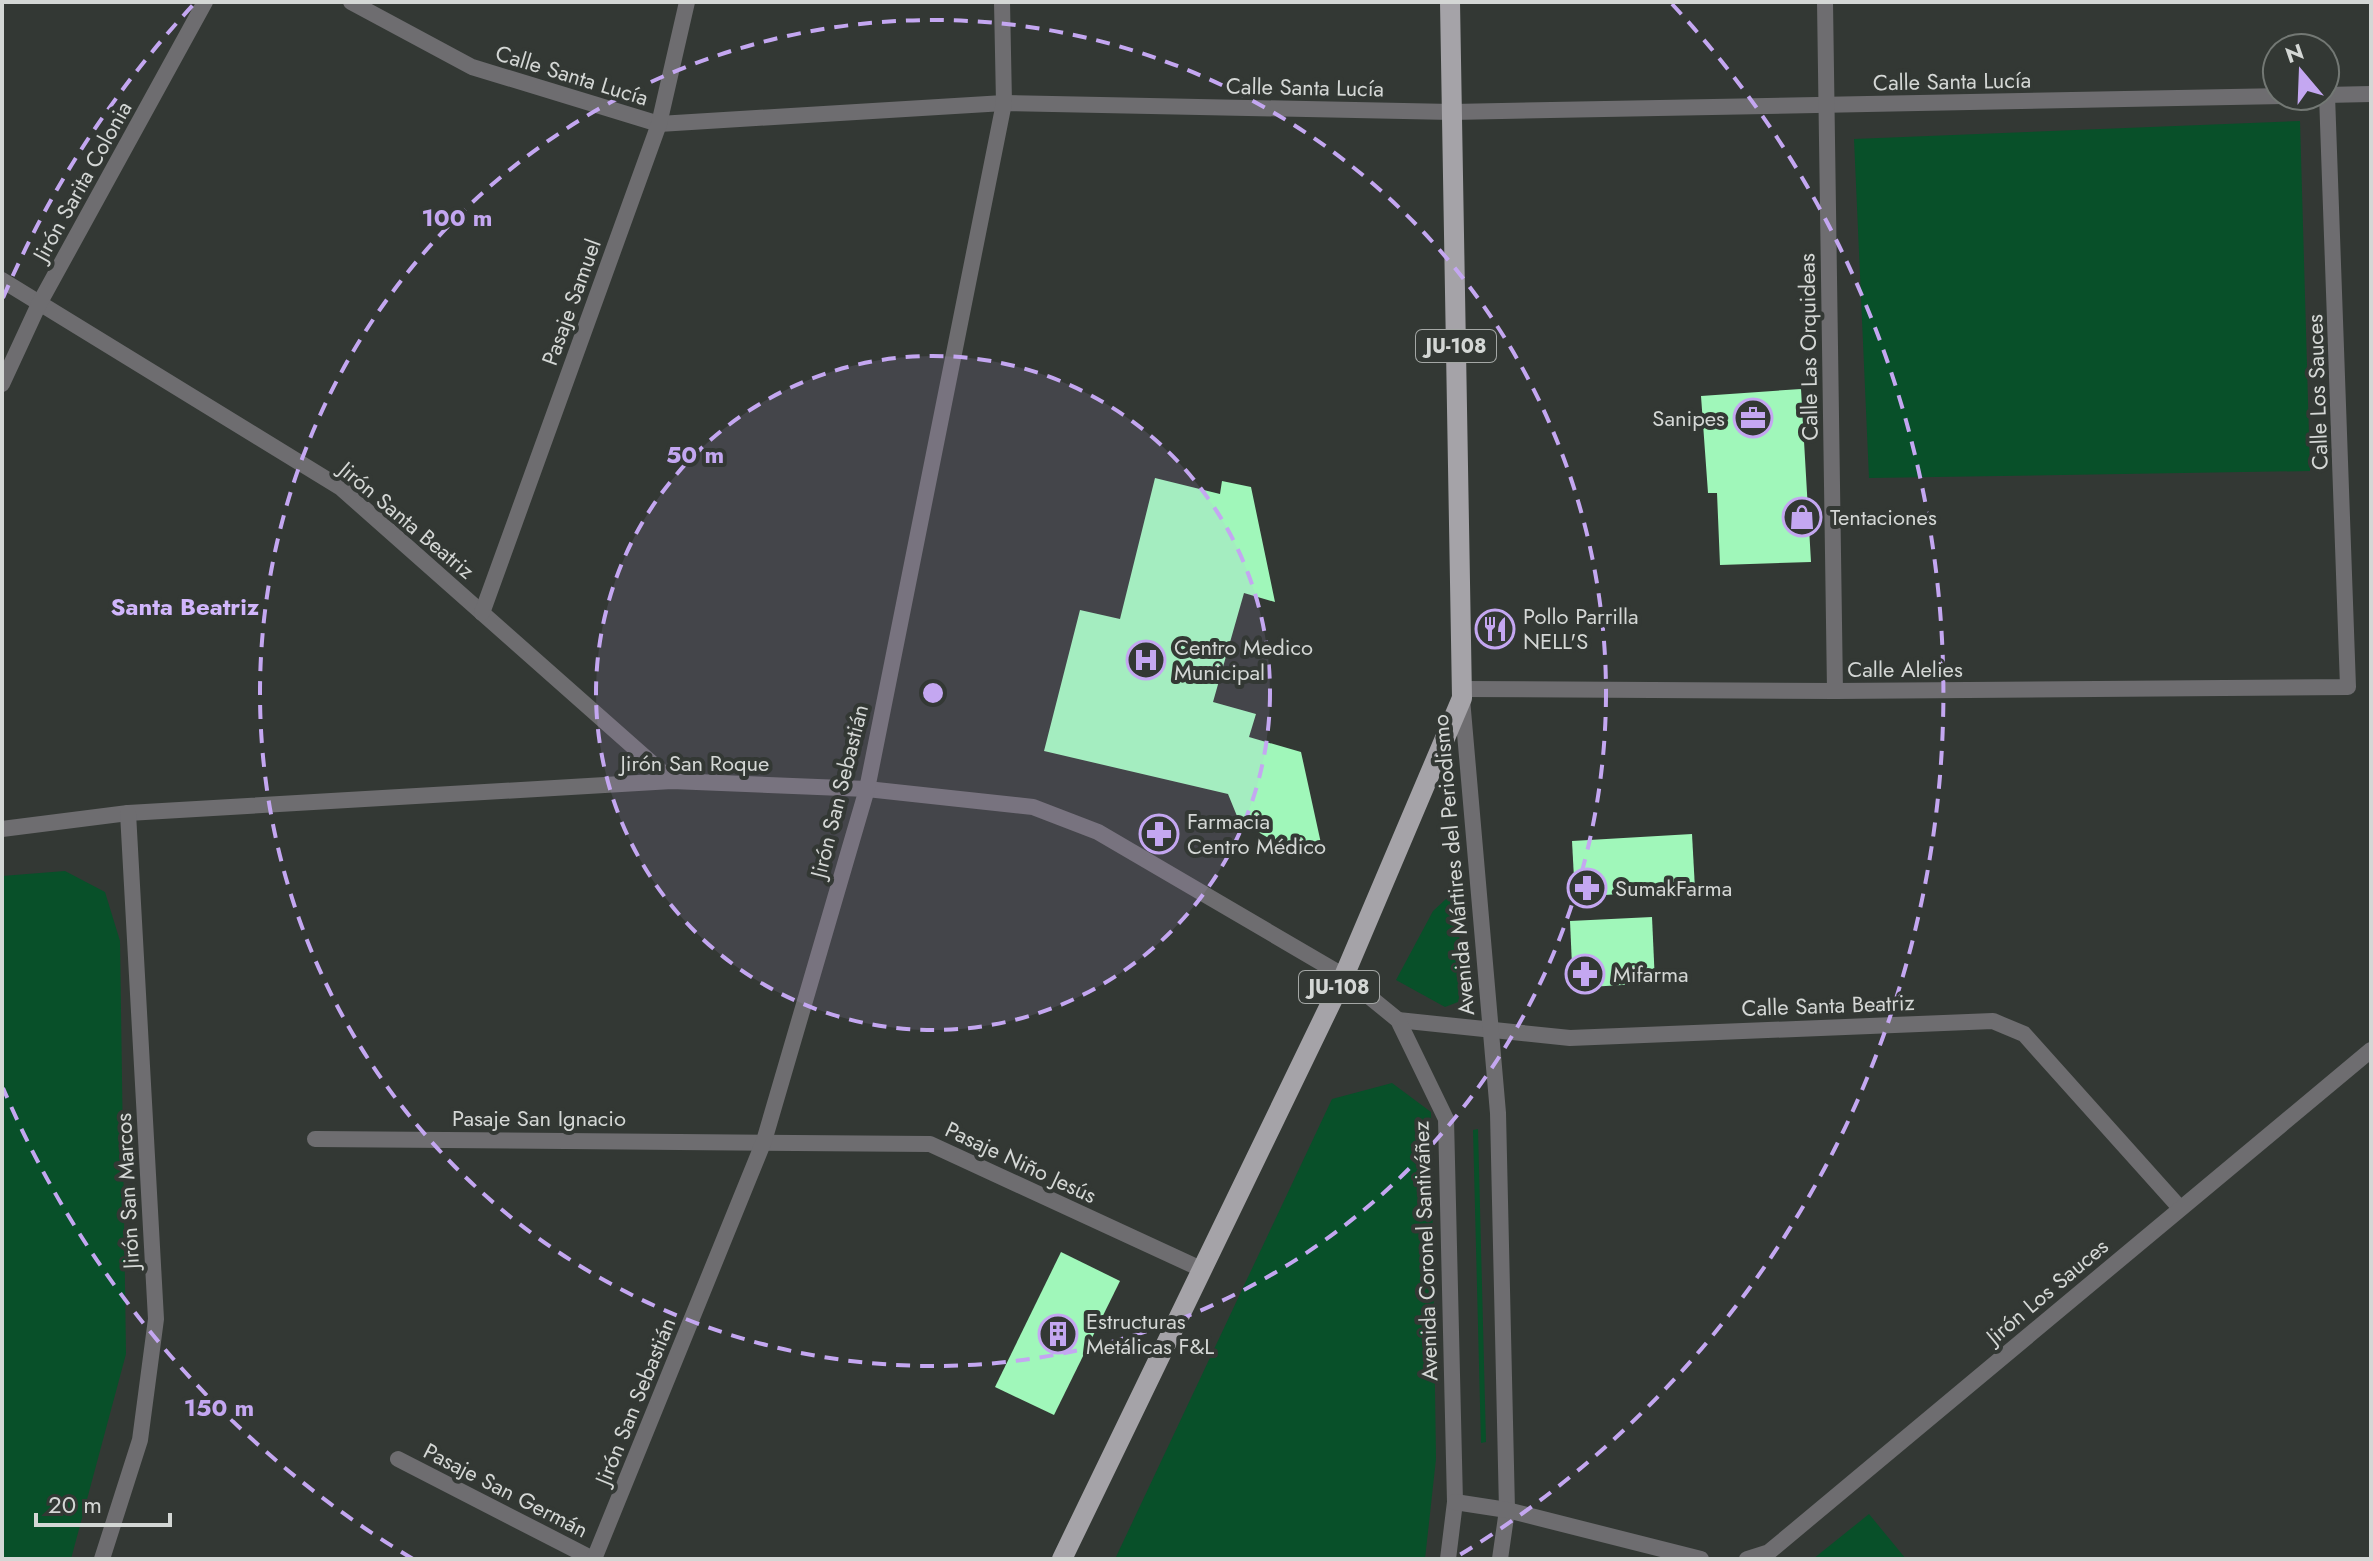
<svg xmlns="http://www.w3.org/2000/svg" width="2373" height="1561" font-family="Jost,sans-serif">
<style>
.green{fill:#085029}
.building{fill:#a0f7ba}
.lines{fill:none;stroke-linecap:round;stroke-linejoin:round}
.service{stroke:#6e6d70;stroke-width:16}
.minor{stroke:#6e6d70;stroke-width:16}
.tertiary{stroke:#6e6d70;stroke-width:16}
.primary{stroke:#a5a3a8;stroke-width:20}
.ring{fill:none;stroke:#c4a7f1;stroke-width:4;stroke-dasharray:14 10}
.labels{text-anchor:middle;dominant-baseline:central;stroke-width:8;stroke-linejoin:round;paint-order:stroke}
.shield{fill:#333834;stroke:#a4a7a5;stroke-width:2}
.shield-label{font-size:20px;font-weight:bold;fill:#d4d7d5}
.street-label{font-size:22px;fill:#d4d7d5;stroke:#333834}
.poi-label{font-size:22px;fill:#d4d7d5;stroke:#333834;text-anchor:start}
.neighbourhood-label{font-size:24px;font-weight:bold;fill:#d1b6fc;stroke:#333834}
.centre{fill:#c4a7f1;stroke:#333834;stroke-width:4}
.ring-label{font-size:24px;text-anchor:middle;font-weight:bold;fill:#c4a7f1;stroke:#333834;stroke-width:8;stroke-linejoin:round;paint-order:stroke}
</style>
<rect width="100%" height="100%" fill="#333834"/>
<!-- green -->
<g class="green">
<polygon points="2300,121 2310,471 1869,478 1854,139"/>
<polygon points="65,871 105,892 120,941 126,1354 71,1559 2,1559 2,876"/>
<polygon points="1446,899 1458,901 1461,989 1458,1002 1445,1007 1396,980 1433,911"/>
<polygon points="1392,1083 1431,1112 1436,1459 1425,1559 1115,1559 1332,1099"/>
<polygon points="1478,1129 1486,1442 1481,1443 1473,1130"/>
<polygon points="1869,1514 1906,1559 1813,1559"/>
</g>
<!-- building -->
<g class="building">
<polygon points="1801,389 1811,562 1720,565 1717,493 1708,493 1701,396"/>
<polygon points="1155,478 1220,494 1222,481 1251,487 1275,602 1244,593 1213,702 1256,714 1249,737 1301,752 1322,848 1296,854 1239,821 1228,794 1044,751 1080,610 1120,619"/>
<polygon points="1692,834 1695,889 1575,897 1572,841"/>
<polygon points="1652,917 1655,983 1573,988 1570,921"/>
<polygon points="1061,1252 1120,1281 1054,1415 995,1387"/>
</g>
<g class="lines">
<!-- service -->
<g class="service">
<polyline points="315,1139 930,1144 1201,1269"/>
<polyline points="398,1459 593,1559"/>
</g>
<!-- minor -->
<g class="minor">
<polyline points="351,2 472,67 659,124 1004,103 1452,112 2284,96"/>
<polyline points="1825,2 1835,691"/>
<polyline points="2325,95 2371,94"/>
<polyline points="2,280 341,488 672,781"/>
<polyline points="2,384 39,304 205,2"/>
<polyline points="482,613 659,124 687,2"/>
<polyline points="1462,689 1835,691 2348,687 2327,95"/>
<polyline points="2,829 128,813 672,781 867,789 1033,807 1098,832 1344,976"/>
<polyline points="1398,1020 1570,1038 1993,1021 2024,1034 2180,1208"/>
<polyline points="102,1559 140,1440 156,1319 128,813"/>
<polyline points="594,1559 764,1141 867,789 1004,103 1002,2"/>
</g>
<!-- tertiary -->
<g class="tertiary">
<polyline points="1462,699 1498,1113 1507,1510 1500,1559"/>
<polyline points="1344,976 1398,1020 1446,1119 1455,1502 1448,1559"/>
<polyline points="1455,1502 1507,1510 1701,1559"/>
<polyline points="1747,1559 1769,1552 2371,1050"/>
</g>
<!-- primary -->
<polyline class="primary" points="1062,1559 1344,976 1462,698 1450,2"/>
</g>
<!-- distance rings -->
<circle cx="933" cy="693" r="337" fill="#c4a7f1" fill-opacity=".12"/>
<g class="ring">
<circle cx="933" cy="693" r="337"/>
<circle cx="933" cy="693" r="673"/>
<path d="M413 1559A1010 1010 0 0 1 3 1088M3 298A1010 1010 0 0 1 194 4M1672 4A1010 1010 0 0 1 1453 1559"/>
</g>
<!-- icons -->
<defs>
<symbol id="office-ring" viewBox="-11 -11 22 22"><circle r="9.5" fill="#333834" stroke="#c4a7f1" stroke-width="1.5"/><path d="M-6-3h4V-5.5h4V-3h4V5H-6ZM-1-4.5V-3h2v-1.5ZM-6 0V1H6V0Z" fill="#c4a7f1"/></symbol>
<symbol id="shop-ring" viewBox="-11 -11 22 22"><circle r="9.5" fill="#333834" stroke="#c4a7f1" stroke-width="1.5"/><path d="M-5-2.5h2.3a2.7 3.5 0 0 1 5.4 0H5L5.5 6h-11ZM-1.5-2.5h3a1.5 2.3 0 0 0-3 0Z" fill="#c4a7f1"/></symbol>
<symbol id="restaurant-ring" viewBox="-11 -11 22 22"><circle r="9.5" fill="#333834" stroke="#c4a7f1" stroke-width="1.5"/><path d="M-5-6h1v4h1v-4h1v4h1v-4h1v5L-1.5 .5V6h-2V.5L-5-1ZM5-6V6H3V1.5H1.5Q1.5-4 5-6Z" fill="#c4a7f1"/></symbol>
<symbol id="hospital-ring" viewBox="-11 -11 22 22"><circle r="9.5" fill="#333834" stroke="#c4a7f1" stroke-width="1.5"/><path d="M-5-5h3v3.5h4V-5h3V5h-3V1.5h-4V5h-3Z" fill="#c4a7f1"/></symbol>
<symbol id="pharmacy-ring" viewBox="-11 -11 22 22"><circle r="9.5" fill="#333834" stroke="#c4a7f1" stroke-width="1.5"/><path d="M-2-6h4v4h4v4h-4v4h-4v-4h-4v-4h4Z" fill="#c4a7f1"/></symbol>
<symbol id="building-ring" viewBox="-11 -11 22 22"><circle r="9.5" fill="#333834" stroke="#c4a7f1" stroke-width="1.5"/><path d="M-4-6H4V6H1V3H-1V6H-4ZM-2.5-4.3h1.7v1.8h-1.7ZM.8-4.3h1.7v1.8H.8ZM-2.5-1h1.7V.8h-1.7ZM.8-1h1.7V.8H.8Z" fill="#c4a7f1"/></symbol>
</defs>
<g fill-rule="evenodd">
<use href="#office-ring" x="1731" y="396" width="44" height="44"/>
<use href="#shop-ring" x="1780" y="495" width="44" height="44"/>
<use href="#restaurant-ring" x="1473" y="607" width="44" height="44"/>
<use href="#hospital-ring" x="1124" y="638" width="44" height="44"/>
<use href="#pharmacy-ring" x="1137" y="812" width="44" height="44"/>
<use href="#pharmacy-ring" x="1565" y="866" width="44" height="44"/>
<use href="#pharmacy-ring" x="1563" y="952" width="44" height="44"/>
<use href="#building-ring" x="1036" y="1312" width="44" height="44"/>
</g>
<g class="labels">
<!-- shield labels -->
<g class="shield">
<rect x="1416" y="330" width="80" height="32" rx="6"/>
<rect x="1299" y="971" width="80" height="32" rx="6"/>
</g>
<g class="shield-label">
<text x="1456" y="346">JU-108</text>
<text x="1339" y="987">JU-108</text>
</g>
<!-- street labels -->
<g class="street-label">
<text transform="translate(572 75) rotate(17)">Calle Santa Lucía</text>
<text transform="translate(1952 81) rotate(-1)">Calle Santa Lucía</text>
<text transform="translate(1305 87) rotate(1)">Calle Santa Lucía</text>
<text transform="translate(82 181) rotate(-61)">Jirón Sarita Colonia</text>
<text transform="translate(571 302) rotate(-70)">Pasaje Samuel</text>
<text transform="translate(1808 347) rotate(-91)">Calle Las Orquideas</text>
<text transform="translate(2317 392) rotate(-92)">Calle Los Sauces</text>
<text transform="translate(407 520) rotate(40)">Jirón Santa Beatriz</text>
<text x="1905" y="669">Calle Alelies</text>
<text x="695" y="763">Jirón San Roque</text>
<text transform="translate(839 791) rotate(-76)">Jirón San Sebastián</text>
<text transform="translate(1453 865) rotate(-95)">Avenida Mártires del Periodismo</text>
<text transform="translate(1828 1005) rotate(-2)">Calle Santa Beatriz</text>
<text x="539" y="1118">Pasaje San Ignacio</text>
<text transform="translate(1021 1162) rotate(25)">Pasaje Niño Jesús</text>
<text transform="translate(127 1191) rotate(-93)">Jirón San Marcos</text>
<text transform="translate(1425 1251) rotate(-92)">Avenida Coronel Santiváñez</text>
<text transform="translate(2047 1291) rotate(-40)">Jirón Los Sauces</text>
<text transform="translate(635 1401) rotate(-68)">Jirón San Sebastián</text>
<text transform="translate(506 1490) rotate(27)">Pasaje San Germán</text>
</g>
<!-- poi labels -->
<g class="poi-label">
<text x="1725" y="418" text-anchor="end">Sanipes</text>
<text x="1830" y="517">Tentaciones</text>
<text x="1523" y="616">Pollo Parrilla<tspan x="1523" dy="25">NELL'S</tspan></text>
<text x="1174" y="647">Centro Medico<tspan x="1174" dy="25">Municipal</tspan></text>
<text x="1187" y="821">Farmacia<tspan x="1187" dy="25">Centro Médico</tspan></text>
<text x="1615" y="888">SumakFarma</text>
<text x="1613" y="974">Mifarma</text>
<text x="1086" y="1321">Estructuras<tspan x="1086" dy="25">Metálicas F&amp;L</tspan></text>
</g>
<!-- neighbourhood labels -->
<g class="neighbourhood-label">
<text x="185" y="606">Santa Beatriz</text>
</g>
</g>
<circle cx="933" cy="693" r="12" class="centre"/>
<g class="ring-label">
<text x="457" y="226">100 m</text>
<text x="695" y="463">50 m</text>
<text x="219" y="1416">150 m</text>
</g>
<!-- border -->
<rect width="2373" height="1561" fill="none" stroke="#d4d7d5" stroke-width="8"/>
<!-- north arrow -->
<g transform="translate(2301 72) rotate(341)"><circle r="38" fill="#333834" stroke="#737874" stroke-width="2"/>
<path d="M0-6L14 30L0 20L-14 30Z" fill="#c4a7f1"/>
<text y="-12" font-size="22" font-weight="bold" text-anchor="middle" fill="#d4d7d5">N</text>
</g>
<!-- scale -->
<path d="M36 1513v12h134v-12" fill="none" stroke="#d4d7d5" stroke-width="4"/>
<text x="48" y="1513" font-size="24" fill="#d4d7d5" stroke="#333834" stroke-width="6" paint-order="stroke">20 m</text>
</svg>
